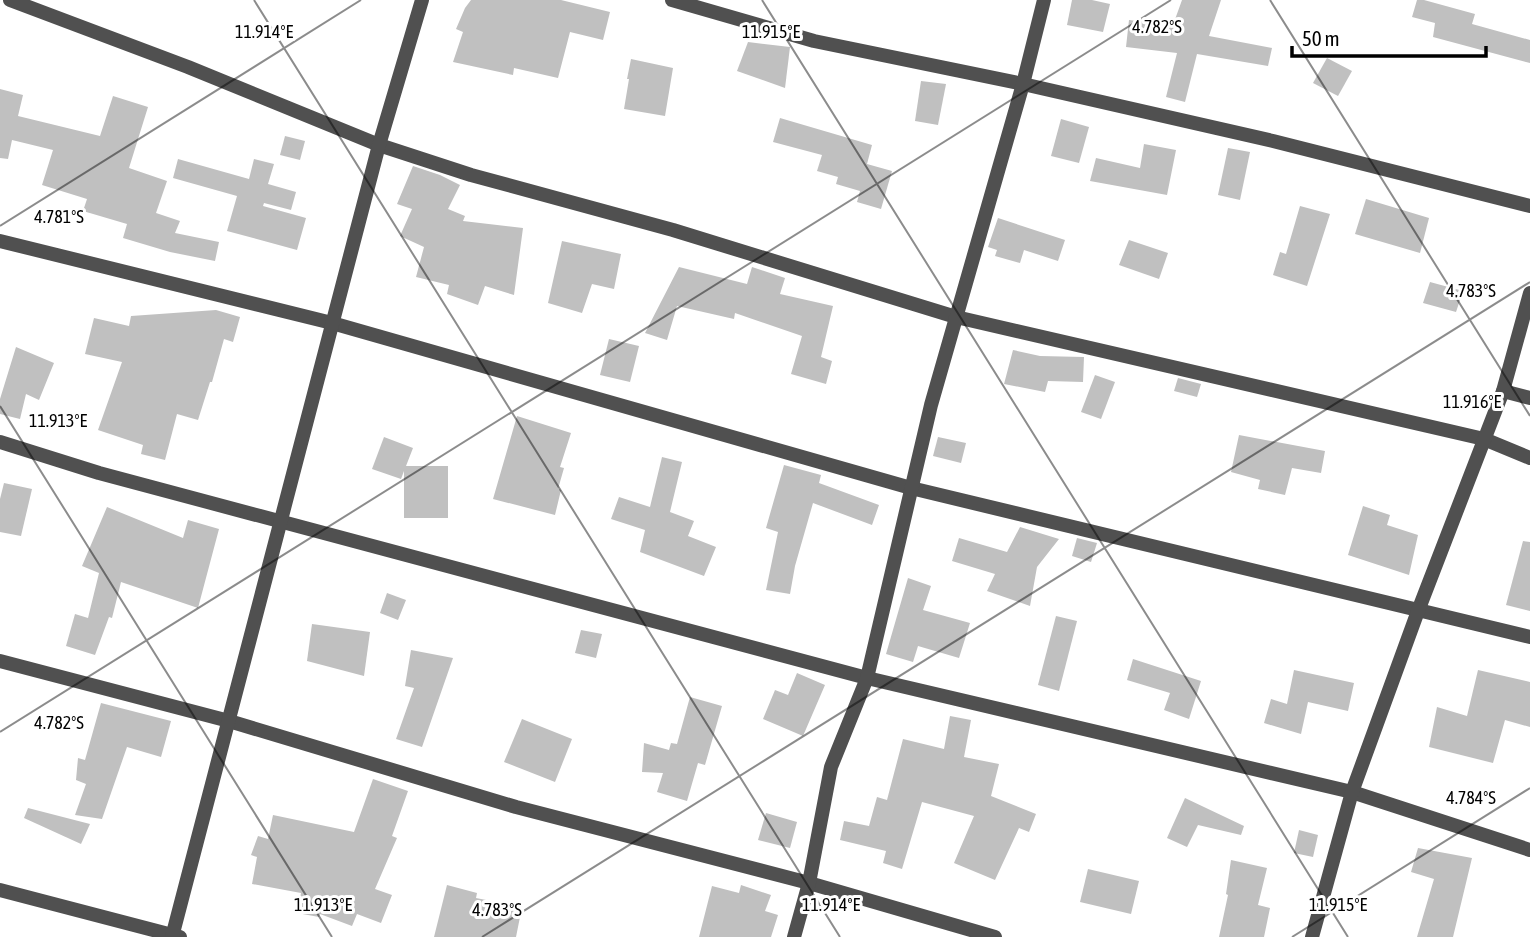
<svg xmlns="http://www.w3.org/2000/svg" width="1530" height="937" font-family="'Asap Condensed',sans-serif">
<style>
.building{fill:#c0c0c0}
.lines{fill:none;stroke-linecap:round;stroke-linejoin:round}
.street{stroke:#505050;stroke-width:14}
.ticks{fill:none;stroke:#000;stroke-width:2;stroke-opacity:0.45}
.ticks-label{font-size:18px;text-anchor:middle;fill:#000;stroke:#fff;stroke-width:6;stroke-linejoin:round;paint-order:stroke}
</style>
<rect width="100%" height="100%" fill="#fff"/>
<!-- building -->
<g class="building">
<polygon points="471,0 561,0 610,12 603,40 570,32 558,78 514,68 513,75 453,62 463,32 456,29 465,8"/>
<polygon points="1072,0 1092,0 1110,4 1103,32 1067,25"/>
<polygon points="1182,0 1221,0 1209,36 1272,48 1268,66 1197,54 1185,102 1166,97 1177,53 1126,47 1129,20 1173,25"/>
<polygon points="1417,0 1424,0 1475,14 1472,24 1530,40 1530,63 1433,37 1435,23 1412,17"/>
<polygon points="748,42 790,47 785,88 737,71"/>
<polygon points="1327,58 1352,71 1338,96 1313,83"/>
<polygon points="631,59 673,68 665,116 624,109 629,79 627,79"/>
<polygon points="921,81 946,84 938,125 915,121"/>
<polygon points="0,89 23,95 18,116 100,136 113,96 148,107 129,168 167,181 156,213 180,221 175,233 219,242 215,261 170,252 123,238 127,224 83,211 87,199 42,185 53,150 12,140 8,159 0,158"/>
<polygon points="780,118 872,145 867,164 892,171 881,209 857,202 860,191 836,184 838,177 817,171 822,155 773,142"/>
<polygon points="1061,119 1089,127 1079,163 1051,156"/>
<polygon points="285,136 305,141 300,160 280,155"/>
<polygon points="1144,144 1176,150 1167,195 1090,181 1096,158 1140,168"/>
<polygon points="1228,148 1250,152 1240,200 1218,195"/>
<polygon points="178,159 249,179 254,159 274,164 268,184 296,192 291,210 264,203 263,206 306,218 297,250 227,231 237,196 173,178"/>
<polygon points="413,166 440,175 460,185 448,209 465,216 463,221 523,228 514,295 485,286 478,305 447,294 449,285 416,277 424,247 400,236 412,209 397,204"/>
<polygon points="1366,199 1429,218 1420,253 1355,234"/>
<polygon points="1300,206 1330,214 1307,286 1273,275 1280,252 1286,254"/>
<polygon points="998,218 1065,240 1058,261 1024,250 1020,263 995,256 997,250 988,247"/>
<polygon points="1129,240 1168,253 1159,279 1119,265"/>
<polygon points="562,241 621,254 614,289 592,284 582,313 548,303"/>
<polygon points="679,267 747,284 752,267 785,278 780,294 833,306 821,357 832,361 826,384 791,374 802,336 735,313 734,319 677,306 667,340 645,333"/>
<polygon points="1430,282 1463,291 1456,312 1423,303"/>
<polygon points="216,310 240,317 233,342 224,339 212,382 210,382 198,420 177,414 165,460 141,454 143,445 98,430 122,362 85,354 94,318 129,326 131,316"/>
<polygon points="609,339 639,346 630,382 600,375"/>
<polygon points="16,347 54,363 39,400 26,394 20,419 0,414 0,399"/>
<polygon points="1013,350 1040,356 1084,357 1083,382 1048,381 1045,392 1004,384"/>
<polygon points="1095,375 1115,382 1101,419 1081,412"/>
<polygon points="1178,378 1201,384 1197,397 1174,391"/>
<polygon points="517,416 571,433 560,467 564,468 558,489 561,490 555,515 493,499"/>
<polygon points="1239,435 1325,451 1321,473 1292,468 1285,495 1258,489 1260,480 1231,472"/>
<polygon points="384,437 413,448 406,466 448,466 448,518 404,518 404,471 401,479 372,469"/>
<polygon points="938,437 966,443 961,463 933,456"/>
<polygon points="662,457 682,462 670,512 694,521 688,536 716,547 704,576 640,552 645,530 611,519 619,497 650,507"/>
<polygon points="784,465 821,475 819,483 879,505 872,525 813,503 795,566 790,594 766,590 778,532 766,528"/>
<polygon points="4,483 32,489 21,536 0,532 0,499"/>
<polygon points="1363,506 1390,515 1387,525 1418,535 1409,575 1348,555"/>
<polygon points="107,507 183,538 188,520 219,529 198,608 121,582 112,618 109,617 95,655 66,646 75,614 88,618 99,573 82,566"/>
<polygon points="1020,527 1059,539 1037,567 1030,606 987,591 995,574 952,561 959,538 1007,552"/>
<polygon points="1077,538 1097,543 1091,562 1072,556"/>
<polygon points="1523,541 1530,542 1530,611 1506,605"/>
<polygon points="908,578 931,586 923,610 970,623 959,658 918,646 913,662 886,654"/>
<polygon points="387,593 406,600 398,620 380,613"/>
<polygon points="1056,616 1077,621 1059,691 1038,685"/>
<polygon points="312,624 370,632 364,676 307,661"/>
<polygon points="581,630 602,634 596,658 575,653"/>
<polygon points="411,650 453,658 422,747 396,739 414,688 405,686"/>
<polygon points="1133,659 1201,681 1189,719 1164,710 1170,693 1127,680"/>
<polygon points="1294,670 1354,683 1348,711 1308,702 1301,734 1264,723 1271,699 1287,704"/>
<polygon points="1478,670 1530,682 1530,727 1505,720 1493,763 1429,747 1437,707 1467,716"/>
<polygon points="797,673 825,685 803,736 763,719 775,690 788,695"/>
<polygon points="690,697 722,706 705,765 698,763 687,801 657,792 663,773 642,772 644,743 669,750 671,743 677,744"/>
<polygon points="101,703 171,721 161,757 127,747 102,819 75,815 86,784 76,780 78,758 85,760"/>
<polygon points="950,716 971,720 964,757 999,764 991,796 1036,814 1029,832 1019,828 995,880 954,863 974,816 922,802 902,869 883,863 886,851 840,840 844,821 869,826 877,797 887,800 903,739 944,749"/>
<polygon points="522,719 572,739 555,782 504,762"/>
<polygon points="373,779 408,791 392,836 397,838 375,889 392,895 381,923 357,914 352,926 320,914 319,917 297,913 301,893 252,884 257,857 251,855 258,836 268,839 273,815 354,832"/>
<polygon points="1185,798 1244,826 1241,835 1198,825 1187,847 1167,838"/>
<polygon points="28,808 90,824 81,844 24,818"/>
<polygon points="766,813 797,822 790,848 758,840"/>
<polygon points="1299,830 1318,835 1313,857 1294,853"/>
<polygon points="1418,848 1472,858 1453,937 1417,937 1434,879 1411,872"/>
<polygon points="1231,860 1267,868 1258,905 1270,908 1264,937 1219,937 1228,895 1226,894"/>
<polygon points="1088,869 1139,881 1131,914 1080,902"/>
<polygon points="447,885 477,893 476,898 522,907 516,937 434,937"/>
<polygon points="741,885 771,895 765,911 778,915 771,937 699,937 712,886 739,893"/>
</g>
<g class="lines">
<!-- street -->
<g class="street">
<polyline points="10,0 188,67 379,145 471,175 673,230 956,317 1484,439 1530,458"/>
<polyline points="672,0 814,41 1023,84 1273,141 1530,206"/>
<polyline points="0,241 332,323 911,488 1530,637"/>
<polyline points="1503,391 1530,398"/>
<polyline points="0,442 99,473 867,678 1352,792 1530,850"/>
<polyline points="0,661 229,721 516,807 809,883 995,937"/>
<polyline points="0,890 180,937"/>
<polyline points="172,937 379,145 422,0"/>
<polyline points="794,937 809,883 831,767 867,678 931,405 1023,84 1044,0"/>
<polyline points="1312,937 1352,792 1418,611 1503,391 1530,293"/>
</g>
</g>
<!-- ticks -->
<path class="ticks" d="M254,0L840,937M762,0L1348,937M1270,0L1530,416M0,226L361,0M0,406L332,937M0,732L1171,0M482,937L1530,282M1292,937L1530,788"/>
<g class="ticks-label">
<text x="1157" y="33">4.782°S</text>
<text x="264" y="38">11.914°E</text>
<text x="771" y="38">11.915°E</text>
<text x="59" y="223">4.781°S</text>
<text x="1471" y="297">4.783°S</text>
<text x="1472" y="408">11.916°E</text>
<text x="58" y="427">11.913°E</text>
<text x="59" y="729">4.782°S</text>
<text x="1471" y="804">4.784°S</text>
<text x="323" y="911">11.913°E</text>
<text x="831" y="911">11.914°E</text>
<text x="1338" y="911">11.915°E</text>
<text x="497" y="916">4.783°S</text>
</g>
<!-- scale -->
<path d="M1292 46v10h194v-10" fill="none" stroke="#000000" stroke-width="3.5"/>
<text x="1302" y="46" font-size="21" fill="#000000" stroke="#ffffff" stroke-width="5" paint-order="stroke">50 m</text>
</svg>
